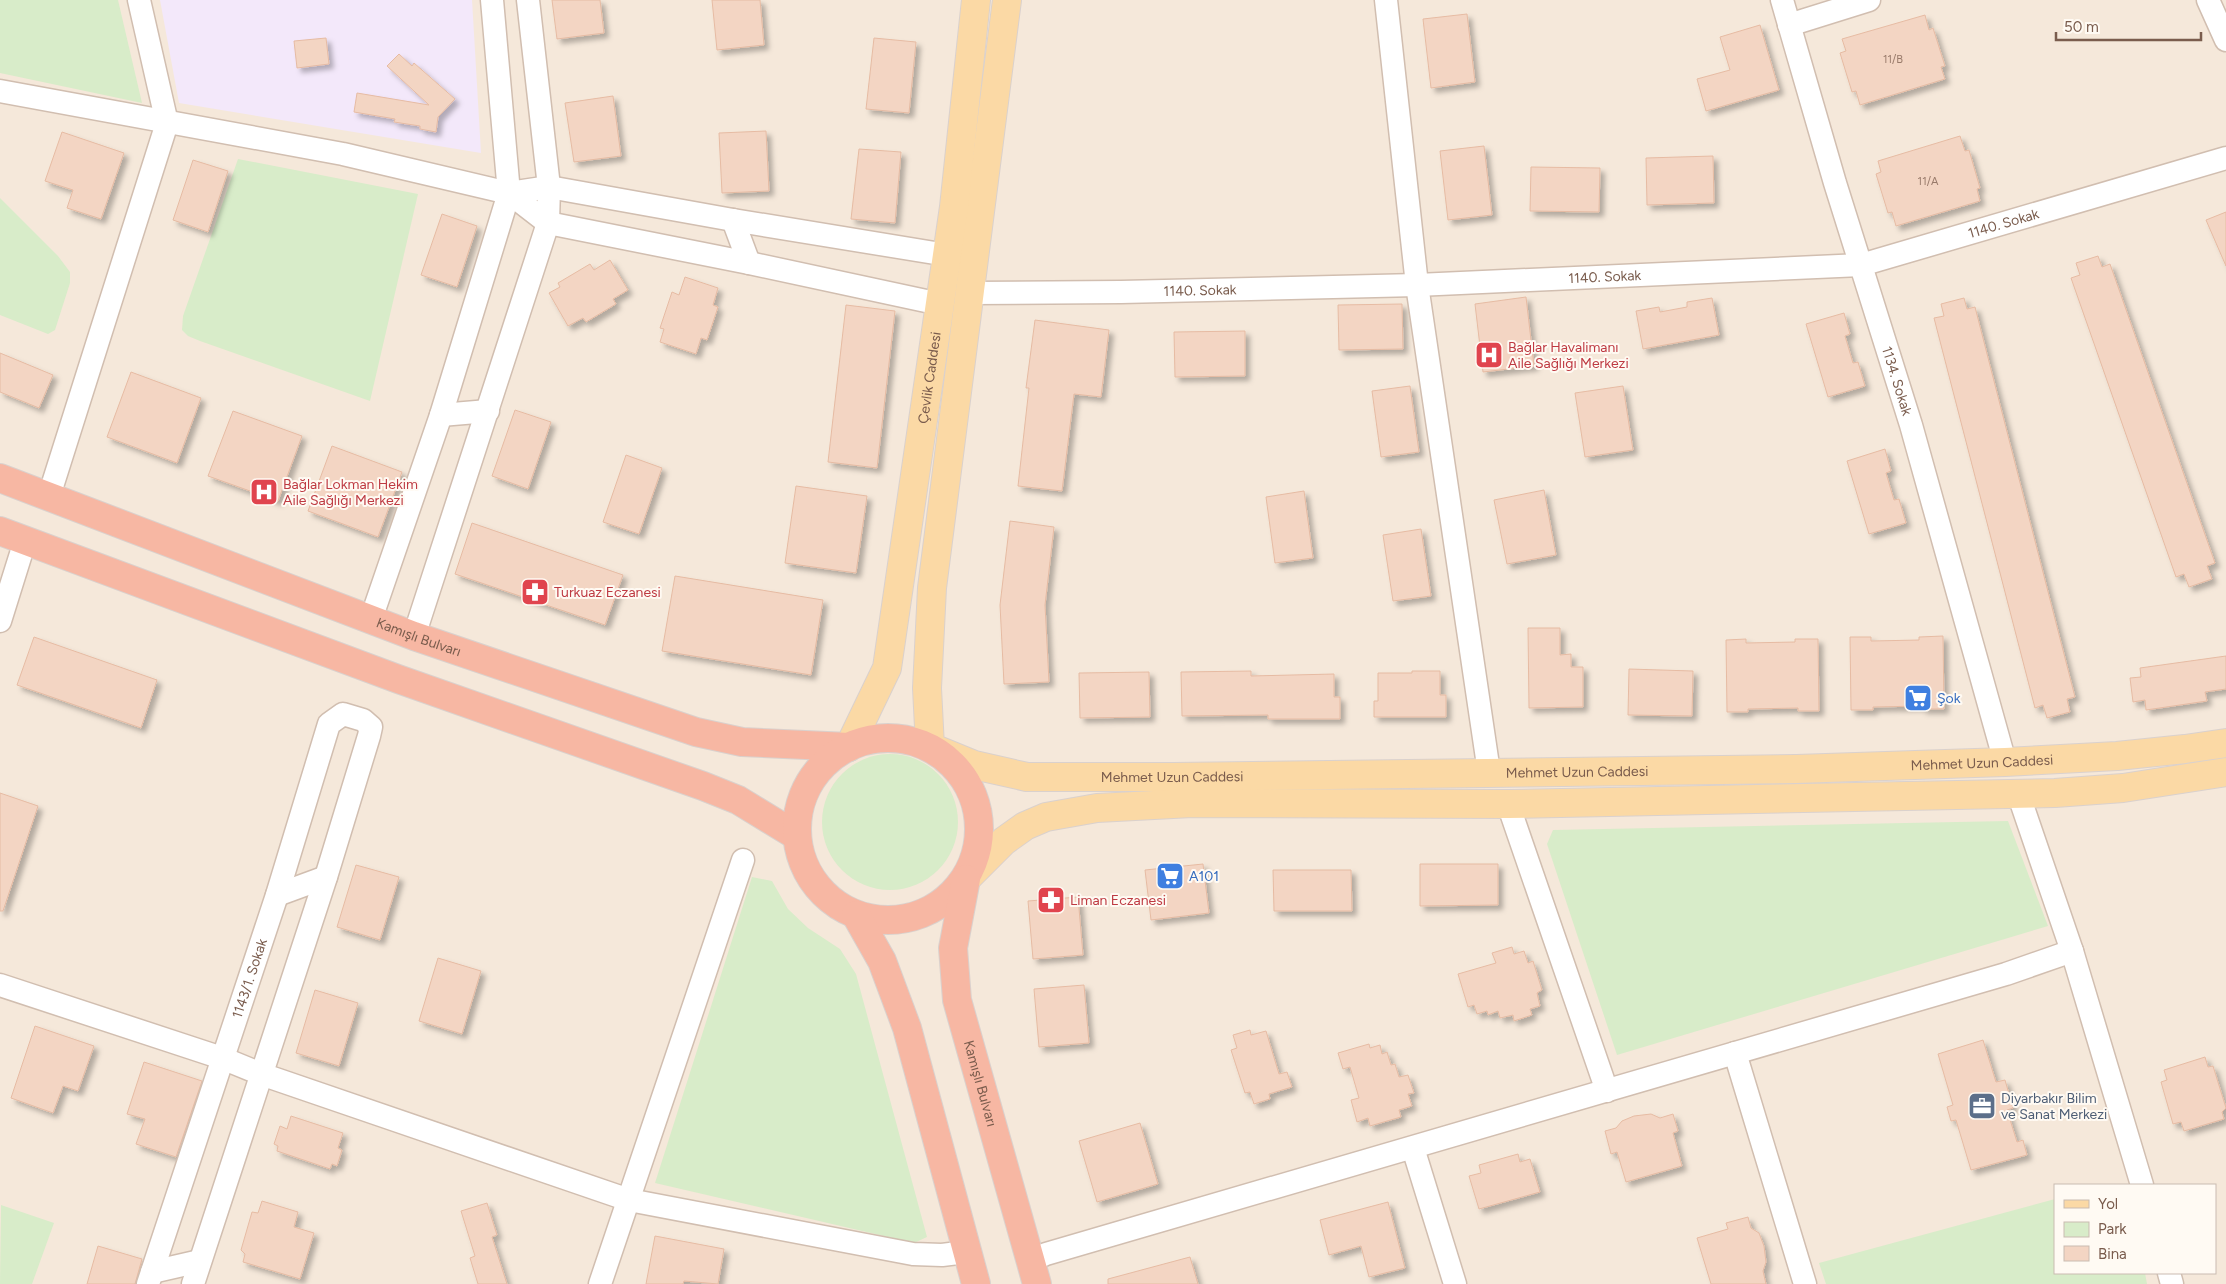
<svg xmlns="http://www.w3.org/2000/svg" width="2226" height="1284" font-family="Figtree,sans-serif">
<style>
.residential{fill:#f5e8da;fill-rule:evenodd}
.education{fill:#f3e8fa}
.green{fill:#d8ecc9}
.building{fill:#f3d5c3;stroke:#e6bba3;filter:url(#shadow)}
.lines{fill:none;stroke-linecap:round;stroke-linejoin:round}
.minor-casing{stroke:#d1beb0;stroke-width:25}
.major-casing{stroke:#dad1cd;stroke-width:30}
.highway-casing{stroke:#dad1cd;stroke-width:30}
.minor{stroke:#fff;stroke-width:22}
.major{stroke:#fbd9a5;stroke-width:28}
.highway{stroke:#f7b7a3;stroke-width:28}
.labels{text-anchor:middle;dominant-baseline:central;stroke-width:4;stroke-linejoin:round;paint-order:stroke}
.number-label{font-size:11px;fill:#987a6a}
.street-label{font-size:14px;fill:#7a5c4d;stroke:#fffaf3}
.health-label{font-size:14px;fill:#be3a42;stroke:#fffaf3;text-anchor:start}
.shop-label{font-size:14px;fill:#366cbe;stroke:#fffaf3;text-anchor:start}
.service-label{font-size:14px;fill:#4e5e75;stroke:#fffaf3;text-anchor:start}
</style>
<defs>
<filter id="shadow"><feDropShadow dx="4.5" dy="4.5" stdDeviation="2.5" flood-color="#0004"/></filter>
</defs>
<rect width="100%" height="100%" fill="#fdf6ec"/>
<!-- residential -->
<path class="residential" d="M0,0H2226V1284H0ZM2055,1185H2215V1273H2055Z"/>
<!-- education -->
<polygon class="education" points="160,0 472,0 481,153 179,103"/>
<!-- green -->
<g class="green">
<polygon points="0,0 118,0 142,103 0,73"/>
<polygon points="238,159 418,194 370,401 200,341 188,336 182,330 183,316"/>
<polygon points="0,198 58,256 70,272 70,283 55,330 48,334 0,315"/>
<circle cx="890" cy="822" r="68"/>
<polygon points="2008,821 2048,926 1617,1055 1547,844 1553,830"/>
<polygon points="752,877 772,881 788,909 808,928 840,949 856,974 927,1237 914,1243 655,1183"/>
<polygon points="2055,1199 2055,1273 2145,1273 2147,1284 1826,1284 1819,1263"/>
<polygon points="1,1205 54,1223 32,1284 0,1284"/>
</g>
<!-- building -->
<g class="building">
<polygon points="552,0 600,0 604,33 557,39"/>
<polygon points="712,0 760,0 764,45 717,50"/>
<polygon points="1467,14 1475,82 1431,88 1423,19"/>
<polygon points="1925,15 1929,30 1933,28 1945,66 1941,67 1945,79 1860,105 1856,91 1852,92 1840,53 1846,51 1842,39"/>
<polygon points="1760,25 1779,90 1706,111 1697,79 1730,70 1720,37"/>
<polygon points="326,38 329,64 297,68 294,41"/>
<polygon points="874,38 916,42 909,113 866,109"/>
<polygon points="399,54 412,66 414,63 455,99 438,117 436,132 420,129 420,126 394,122 395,119 354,112 357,93 429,105 387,66"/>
<polygon points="613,96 621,156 574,162 565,103"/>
<polygon points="766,131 769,191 722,193 719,133"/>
<polygon points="62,132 124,153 101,219 67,208 73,190 45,181"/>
<polygon points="1960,136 1965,151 1969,150 1980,188 1977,189 1980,201 1896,226 1892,212 1888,213 1876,174 1881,172 1878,161"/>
<polygon points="1484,146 1492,215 1448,220 1440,151"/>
<polygon points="859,149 901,152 895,223 851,219"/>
<polygon points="1713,156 1714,203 1647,205 1646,158"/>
<polygon points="193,160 228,171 208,232 173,220"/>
<polygon points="1531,167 1600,168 1599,212 1530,211"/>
<polygon points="2226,212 2226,266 2206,220"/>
<polygon points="442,214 477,226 457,287 421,275"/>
<polygon points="2098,256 2102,267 2110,264 2215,563 2207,566 2212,579 2189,587 2184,574 2176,577 2071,278 2080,275 2076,263"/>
<polygon points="610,260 628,290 613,299 616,304 586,322 583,318 568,326 549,293 560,287 558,283 590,264 594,270"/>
<polygon points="685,277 718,288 713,305 718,307 707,340 701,338 696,354 660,342 664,329 660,328 672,292 679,295"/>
<polygon points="1526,297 1534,366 1483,372 1475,304"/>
<polygon points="1712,298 1719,335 1643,349 1636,311 1659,307 1660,312 1687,307 1687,302"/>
<polygon points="1964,298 1967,309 1975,307 2075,697 2067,699 2070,712 2047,718 2043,705 2035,708 1934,318 1944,316 1941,304"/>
<polygon points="1402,304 1403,349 1339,350 1338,305"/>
<polygon points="846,305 895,311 877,468 828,462"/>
<polygon points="1844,313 1850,334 1845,336 1853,363 1858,362 1865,386 1828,397 1806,324"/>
<polygon points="1035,320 1109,330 1101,397 1074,394 1062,491 1018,486 1029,388 1026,388"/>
<polygon points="1245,331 1245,376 1175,377 1174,332"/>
<polygon points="0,353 53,375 39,408 0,392"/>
<polygon points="131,372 201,398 177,463 107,437"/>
<polygon points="1410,386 1419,452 1381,457 1372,391"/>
<polygon points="1623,386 1633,450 1585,457 1575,393"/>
<polygon points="515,410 551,422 528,489 492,476"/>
<polygon points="233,411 302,436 278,501 208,476"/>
<polygon points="332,446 402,472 378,537 308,511"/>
<polygon points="1885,449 1891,471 1886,473 1894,500 1899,499 1906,523 1869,534 1847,461"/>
<polygon points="626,455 662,468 639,534 603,522"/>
<polygon points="796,486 867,496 856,573 785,563"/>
<polygon points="1544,490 1556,555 1507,564 1494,500"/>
<polygon points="1304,491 1313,558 1275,563 1266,497"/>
<polygon points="1010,521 1054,527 1045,605 1049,682 1004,684 1000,605"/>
<polygon points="472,523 623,575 605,625 455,574"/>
<polygon points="1421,529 1431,596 1393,601 1383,535"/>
<polygon points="675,576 823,600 811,675 662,651"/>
<polygon points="1528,628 1560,628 1560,655 1571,654 1571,667 1583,667 1583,707 1529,708"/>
<polygon points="1943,636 1944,709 1922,709 1922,706 1873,707 1873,710 1851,710 1850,637 1871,637 1871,641 1919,640 1919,637"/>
<polygon points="34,637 157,680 141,728 17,685"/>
<polygon points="1746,639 1746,643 1795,642 1795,639 1818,639 1819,711 1798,711 1798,708 1748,709 1748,712 1727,712 1726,640"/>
<polygon points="2226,656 2226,689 2205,692 2207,701 2146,710 2145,700 2133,702 2130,678 2141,677 2140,668"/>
<polygon points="1629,669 1693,671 1692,716 1628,715"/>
<polygon points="1251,671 1251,676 1334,674 1334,697 1340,697 1340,719 1268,719 1268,715 1182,716 1181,672"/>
<polygon points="1412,671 1440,671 1440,695 1446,695 1446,717 1374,717 1374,701 1378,701 1378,673 1412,673"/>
<polygon points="1149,672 1150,717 1080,718 1079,673"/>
<polygon points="0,793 38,806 3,911 0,911"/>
<polygon points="1203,864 1209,913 1151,920 1145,870"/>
<polygon points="1420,864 1498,864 1498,905 1420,906"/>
<polygon points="356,865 399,877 380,940 337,927"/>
<polygon points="1273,870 1351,870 1352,911 1274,911"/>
<polygon points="1078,897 1083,955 1033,959 1028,901"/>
<polygon points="1512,947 1514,954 1524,951 1528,963 1533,961 1542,990 1537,993 1540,1006 1530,1009 1532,1015 1514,1021 1513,1015 1500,1018 1498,1011 1488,1015 1487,1011 1477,1014 1474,1005 1468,1007 1458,974 1496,963 1492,953"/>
<polygon points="438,958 481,971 462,1034 419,1021"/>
<polygon points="1084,985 1089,1043 1039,1047 1034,989"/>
<polygon points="315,990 358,1003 339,1066 296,1053"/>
<polygon points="35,1026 94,1046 78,1091 63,1086 53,1113 11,1098"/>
<polygon points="1250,1030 1251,1035 1266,1031 1279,1074 1287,1072 1292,1087 1269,1094 1270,1099 1254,1104 1250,1092 1245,1093 1231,1050 1237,1048 1233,1035"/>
<polygon points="1983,1040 1996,1082 2005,1080 2013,1108 2007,1110 2017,1142 2023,1140 2027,1155 1971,1170 1956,1120 1951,1121 1947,1107 1953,1105 1938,1054"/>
<polygon points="1369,1044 1370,1048 1380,1045 1382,1054 1387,1052 1391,1065 1395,1064 1399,1077 1408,1075 1414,1093 1408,1094 1412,1106 1399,1110 1401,1117 1370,1126 1368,1118 1357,1122 1351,1100 1359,1098 1350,1067 1343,1069 1338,1053"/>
<polygon points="2205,1057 2208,1067 2213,1066 2226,1108 2222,1112 2224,1119 2184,1131 2181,1122 2173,1124 2161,1082 2167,1080 2164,1070"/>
<polygon points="144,1062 202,1081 176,1157 136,1144 145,1119 127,1114"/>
<polygon points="1651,1114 1660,1118 1673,1114 1678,1131 1673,1133 1682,1166 1626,1182 1617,1152 1611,1154 1605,1131 1616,1128 1622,1121 1634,1116"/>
<polygon points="291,1116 343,1133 338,1148 342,1150 337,1166 332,1164 330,1169 277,1151 278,1146 274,1144 280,1126 287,1129"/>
<polygon points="1140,1123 1158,1184 1097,1202 1079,1141"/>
<polygon points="1518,1154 1520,1162 1530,1159 1540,1192 1479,1209 1469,1176 1481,1173 1479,1165"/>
<polygon points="262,1201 298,1212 294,1227 314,1233 300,1279 243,1262 245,1254 241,1250 252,1212 258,1213"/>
<polygon points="1388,1202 1405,1268 1369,1277 1361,1246 1329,1255 1320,1220"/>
<polygon points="487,1203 497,1235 492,1237 507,1284 478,1284 470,1258 475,1256 461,1211"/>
<polygon points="1748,1217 1751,1228 1759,1233 1764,1246 1766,1262 1763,1271 1766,1284 1711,1284 1697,1238 1728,1229 1726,1223"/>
<polygon points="655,1236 724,1249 718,1284 684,1281 683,1284 646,1284"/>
<polygon points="98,1246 142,1259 135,1284 87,1284"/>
<polygon points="1190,1257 1198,1284 1108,1284 1108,1279"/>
</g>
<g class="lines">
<defs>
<g id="minor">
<polyline points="1386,0 1417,285 1489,772"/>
<path id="s1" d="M1782,0L1835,183L1911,425L2005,762"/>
<polyline points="2208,0 2226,40"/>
<polyline points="1789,25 1869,0"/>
<polyline points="0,91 343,154 509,193 549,187 733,220 947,255"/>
<polyline points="509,193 548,223 749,263 940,304"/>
<polyline points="733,220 749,263"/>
<path id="s2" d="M969,293L1121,292L1417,285L1861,265L2226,158"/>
<polyline points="441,415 488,411"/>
<polyline points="49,496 167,123 139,0"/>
<polyline points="371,619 441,415 509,193 492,0"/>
<polyline points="0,621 25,541"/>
<polyline points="414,636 548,223 549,187 528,0"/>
<polyline points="2018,793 2072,951 2142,1185"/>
<polyline points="1508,804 1607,1091"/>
<polyline points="277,895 326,877"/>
<polyline points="0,985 222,1058 261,1074 629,1200 913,1254 942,1255 966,1252"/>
<polyline points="1735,1053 1805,1284"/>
<polyline points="1413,1148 1455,1284"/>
<polyline points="1030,1261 1046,1254 2006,974 2072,951"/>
<polyline points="152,1272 200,1261"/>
<polyline points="2169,1273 2172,1284"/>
<path id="s3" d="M148,1284L277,895L329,724L343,714L363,720L371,727L369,736L326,877L193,1284"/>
<polyline points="600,1284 743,860"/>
</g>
<g id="major">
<path id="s4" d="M1007,0L932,588L927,688L930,747L974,765L1027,777H1173L1796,769L2005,762L2117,756L2185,749L2226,743"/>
<path id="s5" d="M849,747L887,668L954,207L976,0"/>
<polyline points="966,879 1004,841 1025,826 1046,817 1097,808 1192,803 1508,804 2055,793 2123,788 2226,772"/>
</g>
<g id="highway">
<path id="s6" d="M0,478L414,636L696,732L742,742L849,747"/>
<polyline points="0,531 398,679 703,786 738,800 797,836"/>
<circle cx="888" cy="829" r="91"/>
<path id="s7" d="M966,879L953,948L957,1000L1037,1284"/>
<polyline points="856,915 882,961 907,1028 976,1284"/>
</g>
</defs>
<!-- minor casing -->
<use href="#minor" class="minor-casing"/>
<!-- major casing -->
<use href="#major" class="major-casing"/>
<!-- highway casing -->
<use href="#highway" class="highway-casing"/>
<!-- minor -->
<use href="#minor" class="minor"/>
<!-- major -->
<use href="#major" class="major"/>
<!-- highway -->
<use href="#highway" class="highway"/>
</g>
<!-- icons -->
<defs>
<symbol id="hospital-square" viewBox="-11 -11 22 22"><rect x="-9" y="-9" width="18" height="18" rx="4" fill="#e0444e" stroke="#fffaf3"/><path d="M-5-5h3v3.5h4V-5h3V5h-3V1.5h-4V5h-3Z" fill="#fff"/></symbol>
<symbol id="pharmacy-square" viewBox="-11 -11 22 22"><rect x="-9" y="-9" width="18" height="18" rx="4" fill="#e0444e" stroke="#fffaf3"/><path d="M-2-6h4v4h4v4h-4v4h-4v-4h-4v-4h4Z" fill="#fff"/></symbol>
<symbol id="supermarket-square" viewBox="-11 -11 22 22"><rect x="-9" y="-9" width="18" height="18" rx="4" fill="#3f7fe0" stroke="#fffaf3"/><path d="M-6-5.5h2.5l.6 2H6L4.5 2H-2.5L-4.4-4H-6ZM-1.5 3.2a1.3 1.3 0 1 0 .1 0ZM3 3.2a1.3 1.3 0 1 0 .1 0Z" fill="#fff"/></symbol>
<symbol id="office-square" viewBox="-11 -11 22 22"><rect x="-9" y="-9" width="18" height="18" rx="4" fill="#5c6f8a" stroke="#fffaf3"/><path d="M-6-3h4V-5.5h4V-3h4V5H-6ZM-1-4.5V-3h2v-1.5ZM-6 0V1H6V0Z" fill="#fff"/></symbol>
</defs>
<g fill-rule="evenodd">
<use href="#hospital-square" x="1473" y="339" width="32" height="32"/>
<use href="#hospital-square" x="248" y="476" width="32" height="32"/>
<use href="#pharmacy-square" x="519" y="576" width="32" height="32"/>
<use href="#supermarket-square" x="1902" y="682" width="32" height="32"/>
<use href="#supermarket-square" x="1154" y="860" width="32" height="32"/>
<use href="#pharmacy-square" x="1035" y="884" width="32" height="32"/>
<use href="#office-square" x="1966" y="1090" width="32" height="32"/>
</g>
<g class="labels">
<!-- number labels -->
<g class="number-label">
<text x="1893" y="59">11/B</text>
<text x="1928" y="181">11/A</text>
</g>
<!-- street labels -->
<g class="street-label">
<text stroke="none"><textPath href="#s2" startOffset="1041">1140. Sokak</textPath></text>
<text stroke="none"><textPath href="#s2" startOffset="636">1140. Sokak</textPath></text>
<text stroke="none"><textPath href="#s2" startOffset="231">1140. Sokak</textPath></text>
<text stroke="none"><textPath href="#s5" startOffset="381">Çevlik Caddesi</textPath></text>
<text stroke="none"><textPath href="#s1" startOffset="398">1134. Sokak</textPath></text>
<text stroke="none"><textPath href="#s6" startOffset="448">Kamışlı Bulvarı</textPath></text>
<text stroke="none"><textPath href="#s4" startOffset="1809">Mehmet Uzun Caddesi</textPath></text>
<text stroke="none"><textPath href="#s4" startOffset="1404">Mehmet Uzun Caddesi</textPath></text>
<text stroke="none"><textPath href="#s4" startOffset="999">Mehmet Uzun Caddesi</textPath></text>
<text stroke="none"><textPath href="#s3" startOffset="322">1143/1. Sokak</textPath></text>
<text stroke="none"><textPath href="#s7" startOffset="209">Kamışlı Bulvarı</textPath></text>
</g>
<!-- health labels -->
<g class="health-label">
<text x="1508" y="347">Bağlar Havalimanı<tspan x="1508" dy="16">Aile Sağlığı Merkezi</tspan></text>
<text x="283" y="484">Bağlar Lokman Hekim<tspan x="283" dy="16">Aile Sağlığı Merkezi</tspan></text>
<text x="554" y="592">Turkuaz Eczanesi</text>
<text x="1070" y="900">Liman Eczanesi</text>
</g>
<!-- shop labels -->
<g class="shop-label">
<text x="1937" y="698">Şok</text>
<text x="1189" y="876">A101</text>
</g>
<!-- service labels -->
<g class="service-label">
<text x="2001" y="1098">Diyarbakır Bilim<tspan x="2001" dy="16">ve Sanat Merkezi</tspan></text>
</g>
</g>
<!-- legend -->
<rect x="2054" y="1184" width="162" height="90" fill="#fffaf3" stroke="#cabbb1"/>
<rect x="2064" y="1200" width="25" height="8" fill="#fbd9a5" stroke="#cabbb1"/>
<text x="2098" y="1209" font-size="15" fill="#7a5c4d">Yol</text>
<rect x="2064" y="1222" width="25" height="15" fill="#d8ecc9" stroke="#cabbb1"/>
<text x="2098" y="1234" font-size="15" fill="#7a5c4d">Park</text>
<rect x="2064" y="1246" width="25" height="15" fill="#f3d5c3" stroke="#cabbb1"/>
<text x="2098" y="1259" font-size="15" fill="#7a5c4d">Bina</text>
<!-- scale -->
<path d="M2056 32v8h145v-8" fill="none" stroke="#7a5c4d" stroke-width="2.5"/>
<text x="2064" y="32" font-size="15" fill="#7a5c4d" stroke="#fffaf3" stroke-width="4" paint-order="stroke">50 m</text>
</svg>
